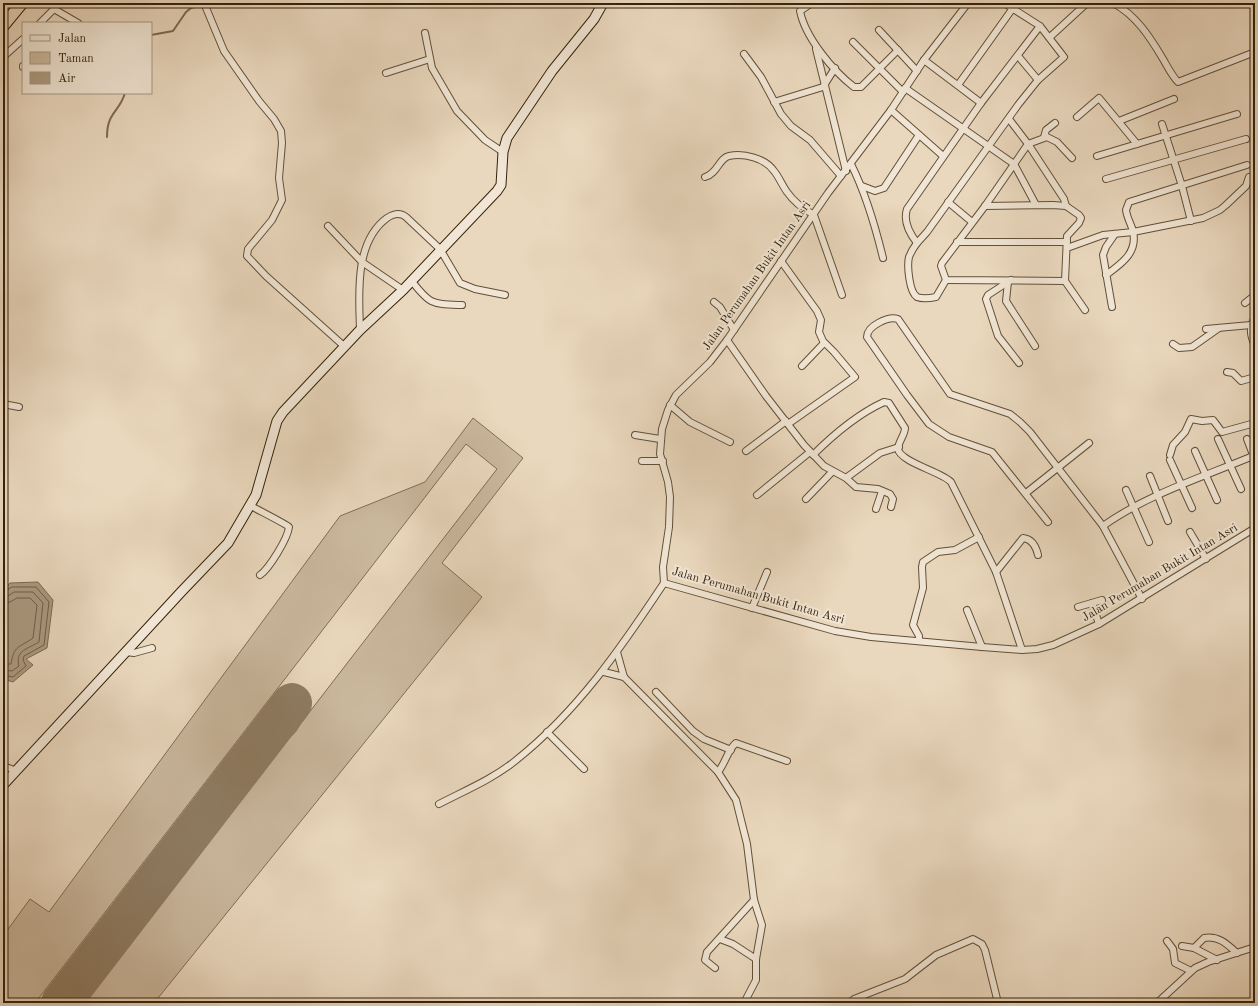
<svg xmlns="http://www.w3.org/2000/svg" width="1258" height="1006" font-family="'Old Standard TT',serif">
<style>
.green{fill:#cbb99f;stroke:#806e54}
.water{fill:#ac9a81;stroke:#7c6a51}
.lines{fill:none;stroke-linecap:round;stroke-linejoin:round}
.shore{stroke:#705e46;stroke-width:1}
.stream{stroke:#7c6a51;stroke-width:2}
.taxiway{stroke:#8f7d64;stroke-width:16}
.runway{stroke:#8f7d64;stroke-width:40}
.street-casing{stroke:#625037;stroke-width:8}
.secondary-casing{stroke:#34220a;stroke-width:11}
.highway-casing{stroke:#34220a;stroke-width:13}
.street{stroke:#f1e6d5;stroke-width:6}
.secondary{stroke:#f1e6d5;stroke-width:9}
.highway{stroke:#ead8be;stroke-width:11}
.labels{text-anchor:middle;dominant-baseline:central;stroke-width:4;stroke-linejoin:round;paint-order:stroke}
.street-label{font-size:12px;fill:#34220a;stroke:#f1e6d5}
</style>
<rect width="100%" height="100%" fill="#ead8be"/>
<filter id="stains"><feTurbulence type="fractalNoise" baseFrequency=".005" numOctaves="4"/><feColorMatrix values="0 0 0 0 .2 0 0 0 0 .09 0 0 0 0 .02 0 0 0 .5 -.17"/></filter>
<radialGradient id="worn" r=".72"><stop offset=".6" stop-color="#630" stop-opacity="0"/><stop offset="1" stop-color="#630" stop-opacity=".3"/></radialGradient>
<!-- green -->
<polygon class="green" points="473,418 523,458 442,563 482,597 154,1003 85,1003 497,469 466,444 35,1003 3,1003 3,936 30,899 49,912 340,516 425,482"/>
<!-- water -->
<polygon class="water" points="38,582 53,600 47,648 26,659 33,665 13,682 3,679 3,590 10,583"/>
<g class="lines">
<!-- shore -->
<g class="shore">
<polyline points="3,592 12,587 36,587 49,602 44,645 24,656 23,660 26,666 13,677 3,675"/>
<path d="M3,597L8,596L14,592H33L43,603L39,642C28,649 15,650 19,666L12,671L3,670"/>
<path d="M3,603L10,602L17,598H30L37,605L33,638C19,648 14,645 11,664H3"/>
</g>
<!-- stream -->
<g class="stream">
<polyline points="218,3 231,7 240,3"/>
<polyline points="151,35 173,31 186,12 191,8 208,3"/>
<path d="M107,137C107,112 119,113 125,93"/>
</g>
<!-- taxiway -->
<path class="taxiway" d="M255,750L274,708L282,705L289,707L294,715C294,734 272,735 260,744"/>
<!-- runway -->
<polyline class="runway" points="61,1003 292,703"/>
<defs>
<g id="street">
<polyline points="204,3 224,51 259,101 274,119 281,131 282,143 279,178 282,200 272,220 248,249 247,256 266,276 345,347"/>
<path d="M812,3L800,11C805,37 833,71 854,87H861L898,50"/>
<polyline points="968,3 924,60 891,110 828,193 727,340 710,362 676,395 668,410 662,429 660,454 668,482 670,497 669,527 663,567 664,583 835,631 871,637 982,647 1022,650 1037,649 1053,645 1099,624 1255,528"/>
<path d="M1004,3L1040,26L1064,57L1038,80L1018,105L927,232L917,243C910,234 903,221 907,209L981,103L1040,26"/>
<path d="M1113,3C1136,15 1150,37 1163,59C1167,66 1172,76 1178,82L1255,52"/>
<polyline points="54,9 78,23"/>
<polyline points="3,12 5,13"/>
<polyline points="40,23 60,3"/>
<polyline points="879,30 917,71"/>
<polyline points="425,33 432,68 457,111 485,140 503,152"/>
<polyline points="1050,37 1087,3"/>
<polyline points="853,42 903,92"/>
<polyline points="816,49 846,171"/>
<polyline points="744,54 761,77 781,114 791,126 810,140 841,176"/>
<polyline points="1018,56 1038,80"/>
<polyline points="3,57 23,39"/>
<polyline points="924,60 981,103"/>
<polyline points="23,67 23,66"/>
<polyline points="386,73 430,59"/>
<polyline points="958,85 1013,8"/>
<polyline points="905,88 1014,164 1036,205"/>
<polyline points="774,102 823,87 835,68"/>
<polyline points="891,110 943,156"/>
<polyline points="1077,117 1099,98 1137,144"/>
<polyline points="1009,119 1028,144 985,206 942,263 941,266 946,280 1065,281 1067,236 1079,223 1081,218 1079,215 1066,206"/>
<polyline points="1119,121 1174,99"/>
<polyline points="1162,124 1182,186 1191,221"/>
<polyline points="1044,137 1046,130 1055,123"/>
<polyline points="1097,156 1237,114"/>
<path d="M851,164C866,194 875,225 883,258"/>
<path d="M705,177C718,173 719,158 729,156C744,153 765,158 774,171C779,177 782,185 787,192C794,202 803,209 814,215L842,295"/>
<polyline points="1106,179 1246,139"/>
<polyline points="862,186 875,191 884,188 919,135"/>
<polyline points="948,202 972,222"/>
<polyline points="985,206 1053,205 1066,206 1064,199 1028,144 1047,137 1057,142 1072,158"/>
<polyline points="328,226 362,262 403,290"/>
<polyline points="957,242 1067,242"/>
<path d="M917,243C914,247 911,252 909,257C907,265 909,292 917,297C922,299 931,298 936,297L946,280"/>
<polyline points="1067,248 1103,235 1133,232 1203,218 1220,210 1226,205 1246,186 1249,177 1255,178"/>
<polyline points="781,261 817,311 821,320 819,332 823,341 834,352 855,377 788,424"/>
<path d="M1106,275C1121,264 1138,253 1133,231C1131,224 1127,218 1126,210L1129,202L1247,165"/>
<path d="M411,280C430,305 432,304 462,305"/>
<polyline points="1011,280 988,295 986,299 998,336 1019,363"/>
<polyline points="1065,281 1085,310"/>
<polyline points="1008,282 1006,301 1035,346"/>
<polyline points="714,302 720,307 734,330"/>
<polyline points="1245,303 1255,295"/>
<polyline points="1112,307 1103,255 1106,247 1115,234"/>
<path d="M1255,317C1249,328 1250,335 1255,346"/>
<polyline points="1206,329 1251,325"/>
<path d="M360,330C359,295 354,242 387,218C393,214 400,212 406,217L440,249L460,283L475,289L505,295"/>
<polyline points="727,340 766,396 804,445 824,466 846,478 856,487 878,489 890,494 893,499 891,507"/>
<polyline points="1173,344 1179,348 1192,347 1219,328"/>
<polyline points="802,366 824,343"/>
<polyline points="1227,372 1233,373 1241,381 1255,377"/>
<polyline points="3,404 19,407"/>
<polyline points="670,405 690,422 730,442"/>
<polyline points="635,435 660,439"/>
<polyline points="1218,439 1241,489"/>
<polyline points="1247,439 1255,460"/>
<polyline points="746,451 786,421"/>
<polyline points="1195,451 1217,500"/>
<path d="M813,455C834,434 858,414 884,402L889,403L905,428C905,435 898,442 898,449C900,462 942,472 951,482L996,572L1022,650"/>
<polyline points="1170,455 1173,445 1185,432 1191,419 1202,421 1213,420 1222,432 1255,423"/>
<polyline points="1170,460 1192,508"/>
<polyline points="642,461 663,461"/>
<polyline points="1150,476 1168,521"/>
<polyline points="846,478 880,453 899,447"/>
<polyline points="1126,490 1149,542"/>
<polyline points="1026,493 1089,443"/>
<polyline points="757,495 810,452"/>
<polyline points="806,499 832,472"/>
<path d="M251,506C258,510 286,524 289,527C288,538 269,569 260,575"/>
<polyline points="876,509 882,491"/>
<path d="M1048,522L992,452L949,437L929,424L907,395L867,337C867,326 888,316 898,319L950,394L1010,414L1020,422L1030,432L1103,526L1142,599"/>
<path d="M1103,526C1148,494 1203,477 1253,456"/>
<polyline points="1190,532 1206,559"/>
<path d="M996,572L1023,538C1032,539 1036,546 1038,555"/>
<polyline points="1092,603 1099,624"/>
<polyline points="1078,607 1102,600"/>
<polyline points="752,608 767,572"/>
<polyline points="967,610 982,647"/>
<polyline points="919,641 919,636 913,625 923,588 922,567 923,562 938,552 955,550 979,537"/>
<polyline points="126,652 134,653 152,648"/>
<polyline points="617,652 624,677"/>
<polyline points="604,672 624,677 718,772 736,800 747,844 754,900 762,925 756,959 756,980 744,1003"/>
<polyline points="656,692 693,731 704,739 731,750"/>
<polyline points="547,732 584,769"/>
<polyline points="3,766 17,771"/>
<path d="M718,772C725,764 728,749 736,743L787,761"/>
<path d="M439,804C464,791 493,779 515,761C577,712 621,648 664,583"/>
<polyline points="720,939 733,944 756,959"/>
<polyline points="1167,941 1173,949 1175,963 1191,971"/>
<polyline points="1182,946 1194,948 1217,960"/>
<path d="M1194,948L1204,938C1218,935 1227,944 1237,953"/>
<polyline points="715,968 705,960 707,952 754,900"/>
<polyline points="849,1003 854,999 905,979 936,955 973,939 982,944 985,950 998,1003"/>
<polyline points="1157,1003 1195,968 1208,962 1255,947"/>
</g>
<polyline id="secondary" points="3,785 182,591 228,543 256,495 277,421 283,412 360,330 403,290 497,191 501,185 503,152 507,138 552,71 594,19 603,3"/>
<polyline id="highway" points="3,26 22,3"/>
</defs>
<!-- street casing -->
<use href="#street" class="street-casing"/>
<!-- secondary casing -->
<use href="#secondary" class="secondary-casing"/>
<!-- highway casing -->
<use href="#highway" class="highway-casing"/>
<!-- street -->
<use href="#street" class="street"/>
<!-- secondary -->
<use href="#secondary" class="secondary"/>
<!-- highway -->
<use href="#highway" class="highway"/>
</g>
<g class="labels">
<!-- street labels -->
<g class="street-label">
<text transform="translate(757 276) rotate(-55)">Jalan Perumahan Bukit Intan Asri</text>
<text transform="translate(1160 573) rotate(-31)">Jalan Perumahan Bukit Intan Asri</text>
<text transform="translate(758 596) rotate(16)">Jalan Perumahan Bukit Intan Asri</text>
</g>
</g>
<!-- margin -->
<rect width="1258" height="1006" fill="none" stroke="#ead8be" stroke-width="16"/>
<rect x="4" y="4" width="1250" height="998" fill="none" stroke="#34220a" stroke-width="2"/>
<rect x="8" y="8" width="1242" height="990" fill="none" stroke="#34220a"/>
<!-- legend -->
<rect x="22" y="22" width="130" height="72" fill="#f1e6d5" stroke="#a59884"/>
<rect x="30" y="35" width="20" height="6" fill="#f1e6d5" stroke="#a59884"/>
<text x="58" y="42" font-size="12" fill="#34220a">Jalan</text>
<rect x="30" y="52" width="20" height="12" fill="#cbb99f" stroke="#a59884"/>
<text x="58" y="62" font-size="12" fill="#34220a">Taman</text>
<rect x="30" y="72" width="20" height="12" fill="#ac9a81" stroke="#a59884"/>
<text x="58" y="82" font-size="12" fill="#34220a">Air</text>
<rect width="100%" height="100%" filter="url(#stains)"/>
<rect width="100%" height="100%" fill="url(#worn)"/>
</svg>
